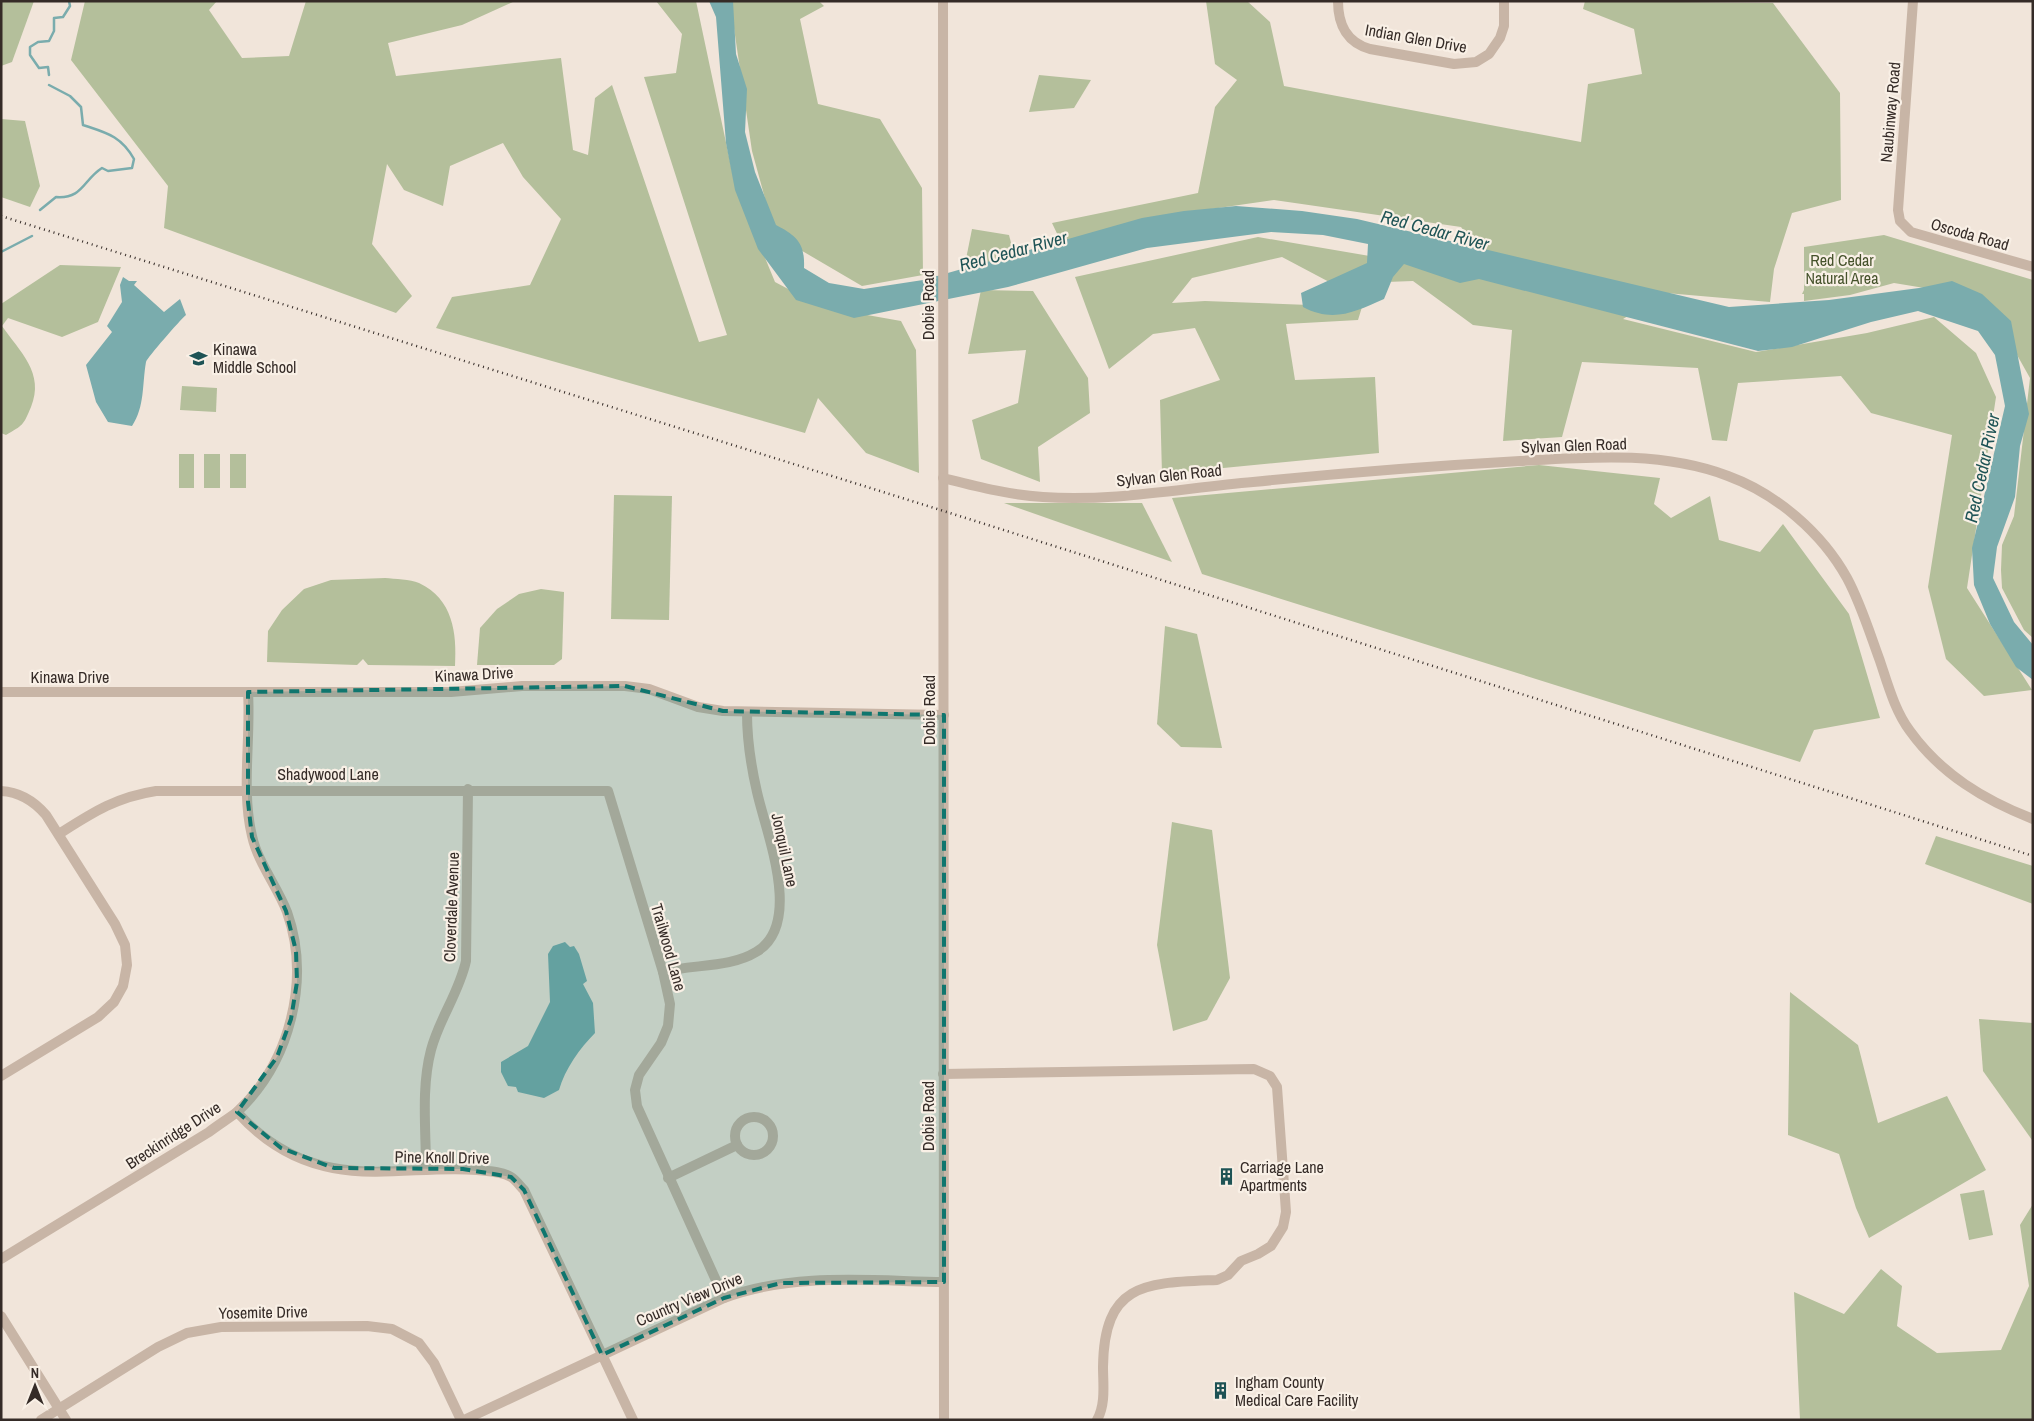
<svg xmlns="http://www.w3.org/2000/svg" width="2034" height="1421" font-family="'Archivo Narrow',sans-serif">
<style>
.green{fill:#b4bf9b}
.water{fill:#7aacad}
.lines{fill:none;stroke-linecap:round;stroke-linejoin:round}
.stream{stroke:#7aacad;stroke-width:2.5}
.minor{stroke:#c8b5a6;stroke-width:10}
.rail{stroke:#352b27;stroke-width:2.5;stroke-dasharray:1 4;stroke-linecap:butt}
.marked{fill:#0f766e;fill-opacity:0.2;stroke:#0f766e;stroke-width:4;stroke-dasharray:10 6;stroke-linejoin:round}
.labels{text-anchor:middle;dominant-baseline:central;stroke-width:4.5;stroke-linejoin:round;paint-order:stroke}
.street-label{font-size:16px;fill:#352b27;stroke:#f9f0e6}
.park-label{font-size:16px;fill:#45522b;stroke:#f9f0e6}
.poi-label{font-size:16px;fill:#352b27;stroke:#f9f0e6;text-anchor:start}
.water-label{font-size:18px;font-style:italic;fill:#1e5355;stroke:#f9f0e6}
</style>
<rect width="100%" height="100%" fill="#f1e5da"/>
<!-- green -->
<g class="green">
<polygon points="1,1 34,1 12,62 1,66"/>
<polygon points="85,1 217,1 209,10 242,58 289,56 306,1 515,1 462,25 388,43 396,76 561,58 573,150 588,155 595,98 612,85 699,342 727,335 644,77 676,73 682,34 656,1 696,1 735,185 775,282 822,307 901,321 916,350 919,473 866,453 818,398 805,433 436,328 452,297 530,285 561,219 523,177 503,143 450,166 443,206 404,190 387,164 372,244 412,296 396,313 164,228 168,186 71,60"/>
<polygon points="730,1 819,1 824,6 800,19 818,104 880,119 922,188 923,275 862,286 775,235 752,151"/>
<polygon points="1206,1 1247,1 1270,22 1284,86 1581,142 1588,84 1642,74 1634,29 1583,9 1585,1 1773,3 1840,93 1841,200 1792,213 1774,269 1770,302 1666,293 1623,319 1756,352 1867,333 1934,317 1976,353 1996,397 1967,588 2032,690 1984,696 1946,659 1928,587 1952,435 1871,413 1841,376 1738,383 1727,441 1712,440 1698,368 1582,362 1562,437 1503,441 1512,330 1473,325 1413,281 1333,284 1282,257 1192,278 1172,303 1205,301 1362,307 1358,320 1286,324 1295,380 1375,377 1379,453 1162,474 1160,400 1220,380 1195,328 1153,334 1109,369 1075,277 1258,237 1499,278 1461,227 1274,200 1156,217 1062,244 1052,223 1198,193 1215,107 1237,80 1215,64"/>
<polygon points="1039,75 1091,80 1074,108 1029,112"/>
<polygon points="1,119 25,121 40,186 30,207 1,197"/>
<polygon points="972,229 1009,235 1015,258 964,269"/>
<polygon points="1884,235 2033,280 2033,638 2024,630 2002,588 2001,570 2002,545 2014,516 2030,378 1985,298 1894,283 1850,295 1804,301 1804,294 1802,294 1804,290 1804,247"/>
<path d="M60,265L121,267L98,322L62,337L8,318L2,326C20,352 45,373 31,407C23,426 23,425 6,435L1,433V304Z"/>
<polygon points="981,290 1033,291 1088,378 1090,413 1038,447 1040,482 981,459 972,420 1018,403 1026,350 968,354"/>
<polygon points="182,386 217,388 216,412 180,410"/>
<rect x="179" y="454" width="15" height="34"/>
<rect x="204" y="454" width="16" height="34"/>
<rect x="230" y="454" width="16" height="34"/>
<polygon points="1539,465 1660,478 1654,504 1671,518 1710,496 1719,540 1760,552 1783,524 1849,614 1880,718 1814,730 1800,762 1202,574 1172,498"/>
<polygon points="614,495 672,496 669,620 611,619"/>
<polygon points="1004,503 1142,503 1172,562"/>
<path d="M385,578C395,579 410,579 419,583C453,599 457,633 455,666L368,665L363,659L357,665L267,662L268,631L282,610L304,589L331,580Z"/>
<polygon points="541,589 564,592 562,659 554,665 477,665 480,628 497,609 519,594"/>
<polygon points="1165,626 1197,634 1222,748 1181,747 1157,724"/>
<polygon points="1172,822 1212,830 1230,978 1207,1020 1173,1031 1157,945"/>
<polygon points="1936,836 2033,866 2033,904 1925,864"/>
<polygon points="1790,992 1858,1045 1878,1123 1947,1096 1986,1170 1869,1238 1856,1208 1839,1154 1788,1135"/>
<polygon points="1979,1019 2033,1023 2032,1140 1983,1071"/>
<polygon points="1984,1190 1993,1235 1969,1240 1960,1194"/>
<polygon points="2033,1204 2033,1420 1800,1420 1794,1292 1844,1314 1881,1269 1902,1286 1897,1326 1937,1353 2001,1350 2029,1286 2020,1225"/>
</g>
<!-- water -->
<g class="water">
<path d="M709,1H733L736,54L747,89L745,132L755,172L776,225C797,236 805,243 804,268L829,283L864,289L923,280L1142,218L1184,211L1236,206L1302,211L1357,219L1729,307L1829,300L1919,288L1952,281L1982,294L2011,321L2029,414L2020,446L2015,497L1997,547L1993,578L2014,622L2033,645V680L2016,667L1990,624L1974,585L1972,548L2005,406L1995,355L1978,331L1918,311L1871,322L1792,347L1758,351L1479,279L1460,283L1404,264L1393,277L1384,299C1355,312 1333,323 1303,307L1301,293L1367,263L1368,244L1323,235L1271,232L1147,248L1008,287L854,318L796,300L758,249L735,190L726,143L716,17Z"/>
<path d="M123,277L129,281H137L134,285L164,312L180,299L186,315C180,320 147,358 146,362C142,385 145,406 132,426L108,422L96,402L86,365L112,332L107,326L122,302L120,285Z"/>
<path d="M565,942L570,947L574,946L579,954L587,981L583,984L593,1003L595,1033C580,1048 565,1069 559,1090L544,1098L518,1092L516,1087L508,1086L501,1072V1062L528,1046L550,1002L548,954L553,946Z"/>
</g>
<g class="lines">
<!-- stream -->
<g class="stream">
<polyline points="49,75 48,67 39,68 30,55 30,47 38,42 49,41 54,31 54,18 63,17 70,6 69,1"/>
<path d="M40,210L56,197C83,199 83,180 102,168L108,171L132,168L134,159C121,136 107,133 83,125L81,107L70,96L49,85"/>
<polyline points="1,252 32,236"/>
</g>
<!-- minor -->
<g class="minor">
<polyline points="943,1 944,1420"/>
<path d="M1338,1C1338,24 1346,42 1370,49L1454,64L1476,62L1489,54L1500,38L1504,26V1"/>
<polyline points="1913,1 1898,210 1900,221 1911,232 2033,267"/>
<path d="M943,478C975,486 1009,495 1043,497C1113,502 1183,488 1253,482C1342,473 1431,466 1520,461C1590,457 1662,451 1728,476C1777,494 1822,533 1847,578C1861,604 1870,634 1880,661C1888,685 1895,711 1910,731C1941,774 1984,800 2033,819"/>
<polyline points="1,692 451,692 522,686 625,686 649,689 698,707 723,711 944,715"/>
<path d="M1,791C20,792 34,801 46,815L115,924L125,945L127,965L123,986L114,1002L98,1017L1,1076"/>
<path d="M59,834C92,813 116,797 156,791H608L663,972L670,1004L668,1026L661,1043L639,1075L635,1090L637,1106L724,1298"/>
<path d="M663,972C693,964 730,968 756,952C804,924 766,833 757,792C751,766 747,740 747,713"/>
<path d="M943,1074L1254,1069L1270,1076L1277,1087L1286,1212L1283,1227L1271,1246L1258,1254L1241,1261L1228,1275L1217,1280C1147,1283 1104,1281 1103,1367C1103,1384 1106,1404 1097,1420"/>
<path d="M237,1112C262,1140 295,1161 333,1168C380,1177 430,1166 477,1170C488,1171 501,1171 511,1177C516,1180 520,1186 524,1190L633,1420"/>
<circle cx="754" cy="1136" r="19"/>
<path d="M426,1169C426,1130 421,1088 431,1050C439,1019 459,993 466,961L468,789"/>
<polyline points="668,1178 737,1145"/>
<path d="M1,1259L209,1132C218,1125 228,1119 237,1112C290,1063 311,980 287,912C277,886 258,863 252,836C241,790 251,739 248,692"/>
<polyline points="1,1316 66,1420"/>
<polyline points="41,1420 158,1347 187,1333 221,1327 367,1326 392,1329 419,1343 434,1363 461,1420"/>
<path d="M464,1420L724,1298C794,1272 871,1281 944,1282"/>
</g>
<!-- rail -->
<polyline class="rail" points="1,216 931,507 2033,856"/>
</g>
<!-- marked area -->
<path class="marked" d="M625,686L723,711L944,715V1282L781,1283L724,1298L602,1355L524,1190L511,1177L463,1169L334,1168L281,1148L237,1112L277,1057L291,1019L297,982L296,951L286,911L252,837L248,802V692Z"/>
<!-- icons -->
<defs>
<symbol id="school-bare" viewBox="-9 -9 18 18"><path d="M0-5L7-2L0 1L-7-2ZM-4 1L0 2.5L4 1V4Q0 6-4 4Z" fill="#1e5355" stroke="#f9f0e6" stroke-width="2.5" paint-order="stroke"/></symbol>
<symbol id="building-bare" viewBox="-9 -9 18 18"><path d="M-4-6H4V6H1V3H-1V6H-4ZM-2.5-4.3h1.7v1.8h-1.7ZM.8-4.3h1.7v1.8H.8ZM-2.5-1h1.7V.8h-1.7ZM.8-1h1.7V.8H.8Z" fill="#1e5355" stroke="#f9f0e6" stroke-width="2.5" paint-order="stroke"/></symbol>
</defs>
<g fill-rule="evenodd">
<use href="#school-bare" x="186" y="346" width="25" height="25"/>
<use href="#building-bare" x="1214" y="1164" width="25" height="25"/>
<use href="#building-bare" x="1208" y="1378" width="25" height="25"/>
</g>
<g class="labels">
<!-- street labels -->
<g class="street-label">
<text transform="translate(1416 38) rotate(10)">Indian Glen Drive</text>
<text transform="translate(1890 112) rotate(-85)">Naubinway Road</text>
<text transform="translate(1970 234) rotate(16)">Oscoda Road</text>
<text transform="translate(928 305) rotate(-90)">Dobie Road</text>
<text transform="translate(1574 445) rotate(-2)">Sylvan Glen Road</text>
<text transform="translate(1169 475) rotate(-6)">Sylvan Glen Road</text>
<text transform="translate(474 674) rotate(-3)">Kinawa Drive</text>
<text x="70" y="677">Kinawa Drive</text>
<text transform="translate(929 710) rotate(-90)">Dobie Road</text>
<text x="328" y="774">Shadywood Lane</text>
<text transform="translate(785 850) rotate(78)">Jonquil Lane</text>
<text transform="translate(451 907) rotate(-88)">Cloverdale Avenue</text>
<text transform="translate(669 947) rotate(74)">Trailwood Lane</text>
<text transform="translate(928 1116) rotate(-90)">Dobie Road</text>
<text transform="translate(173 1135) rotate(-33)">Breckinridge Drive</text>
<text transform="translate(442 1157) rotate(1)">Pine Knoll Drive</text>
<text transform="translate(689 1299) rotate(-23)">Country View Drive</text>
<text transform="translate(263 1312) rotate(-1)">Yosemite Drive</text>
</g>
<!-- park labels -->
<g class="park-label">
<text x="1842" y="260">Red Cedar<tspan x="1842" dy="18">Natural Area</tspan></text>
</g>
<!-- poi labels -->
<g class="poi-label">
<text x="213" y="349">Kinawa<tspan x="213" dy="18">Middle School</tspan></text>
<text x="1240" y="1167">Carriage Lane<tspan x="1240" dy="18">Apartments</tspan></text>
<text x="1235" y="1382">Ingham County<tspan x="1235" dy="18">Medical Care Facility</tspan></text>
</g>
<!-- water labels -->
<g class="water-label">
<text transform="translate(1435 230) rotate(15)">Red Cedar River</text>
<text transform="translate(1013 251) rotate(-15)">Red Cedar River</text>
<text transform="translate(1982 468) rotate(-78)">Red Cedar River</text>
</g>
</g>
<!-- border -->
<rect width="2034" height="1421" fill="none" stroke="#352b27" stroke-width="5"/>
<!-- north arrow -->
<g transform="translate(35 1386)" stroke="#f9f0e6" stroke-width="4" paint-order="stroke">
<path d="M0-4L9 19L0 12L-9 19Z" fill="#352b27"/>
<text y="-8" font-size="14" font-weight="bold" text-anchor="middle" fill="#352b27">N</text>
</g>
</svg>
